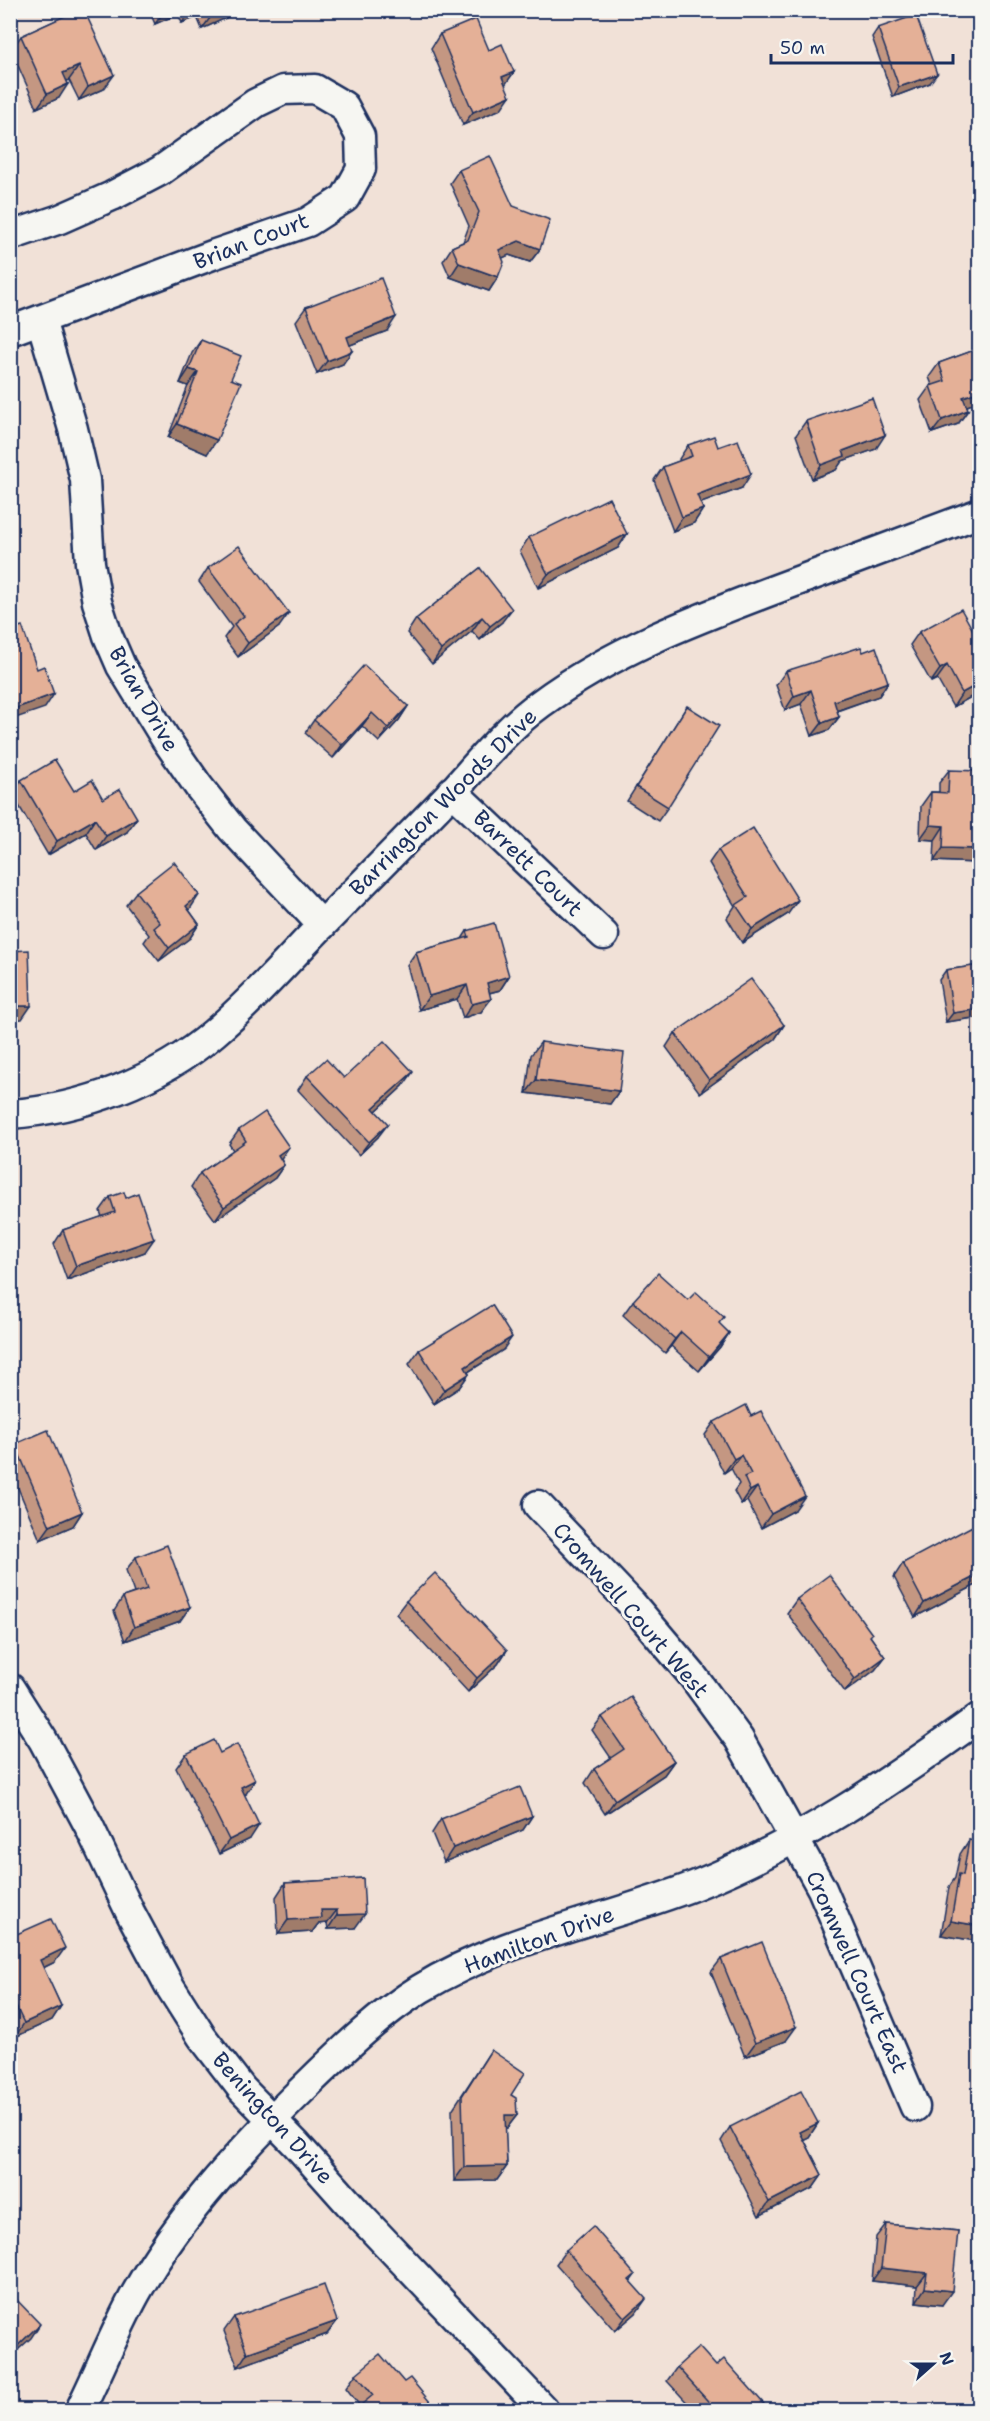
<svg xmlns="http://www.w3.org/2000/svg" width="990" height="2421" font-family="'Shantell Sans',sans-serif">
<style>
.lines{fill:none;stroke-linecap:round;stroke-linejoin:round}
.minor-casing{stroke:#1b2f5e;stroke-width:33}
.minor{stroke:#f6f6f2;stroke-width:28}
.wall{fill:#c49782;stroke:#1b2f5e;stroke-width:1.5}
.shaded-wall{fill:#a07b6a;stroke:#1b2f5e;stroke-width:1.5}
.building{fill:#e4b097;stroke:#1b2f5e;stroke-width:1.5}
.labels{text-anchor:middle;dominant-baseline:central;stroke-width:6;stroke-linejoin:round;paint-order:stroke}
.street-label{font-size:22px;fill:#1b2f5e;stroke:#f6f6f2}
</style>
<rect width="100%" height="100%" fill="#f1e1d7"/>
<filter id="ink" filterUnits="userSpaceOnUse"><feTurbulence type="fractalNoise" baseFrequency=".0167" numOctaves="2"/><feDisplacementMap in="SourceGraphic" scale="12" xChannelSelector="R" yChannelSelector="G"/><feConvolveMatrix kernelMatrix="1 2 1 2 8 2 1 2 1" color-interpolation-filters="sRGB"/></filter>
<g filter="url(#ink)">
<g class="lines">
<defs>
<g id="minor">
<polyline points="10,236 60,219 112,196 160,171 256,103 283,90 315,89 344,106 360,136 361,169 345,198 308,222 215,254 10,331"/>
<polyline points="41,320 73,429 85,480 90,563 97,602 108,636 121,666 165,738 199,787 232,829 322,925"/>
<polyline points="452,791 604,935"/>
<path d="M10,1114C83,1109 159,1080 214,1033C253,1000 287,961 322,925C366,880 410,836 453,791C480,761 507,728 540,704C612,651 694,620 776,589C844,564 912,538 980,513"/>
<polyline points="538,1505 632,1604 692,1675 739,1739 822,1889 915,2107"/>
<polyline points="10,1688 43,1740 89,1826 130,1912 169,1985 202,2037 242,2089 296,2144 361,2217 544,2410"/>
<path d="M80,2410C99,2372 115,2331 136,2293C181,2213 246,2144 312,2080C346,2047 380,2014 420,1989C505,1937 604,1921 696,1885C802,1843 888,1783 980,1717"/>
</g>
</defs>
<!-- minor casing -->
<use href="#minor" class="minor-casing"/>
<!-- minor -->
<use href="#minor" class="minor"/>
</g>
<!-- wall -->
<g class="wall">
<polygon points="78,10 104,89 79,100 69,80 67,81 59,98 37,108 11,50 21,36"/>
<polygon points="149,10 231,10 226,18 202,29 197,17 182,23 178,14 155,24"/>
<polygon points="878,28 930,83 893,97 872,37"/>
<polygon points="440,34 489,50 514,72 505,84 501,109 463,125 431,48"/>
<polygon points="459,170 513,206 540,249 530,262 509,255 502,258 498,277 489,291 450,277 443,261 452,247 463,242 469,226 450,183"/>
<polygon points="306,307 387,331 350,345 343,364 317,374 296,321"/>
<polygon points="201,340 231,379 207,454 168,437 188,386 180,383 192,353"/>
<polygon points="980,348 980,401 967,406 968,410 958,424 932,433 920,400 930,386 932,385 929,377 939,363"/>
<polygon points="806,421 876,449 842,461 836,470 812,479 796,435"/>
<polygon points="688,445 742,488 701,503 703,509 694,523 673,531 654,480 663,467 680,461 679,459"/>
<polygon points="627,534 618,548 538,588 520,551 529,537"/>
<polygon points="208,568 279,627 238,657 224,638 232,627 199,582"/>
<polygon points="480,568 502,622 480,640 472,631 432,664 407,633 416,619"/>
<polygon points="919,632 980,643 980,692 953,707 937,679 931,682 910,645"/>
<polygon points="863,652 888,682 879,696 837,711 839,717 829,730 812,736 801,704 785,710 776,685 786,671"/>
<polygon points="408,706 399,720 379,742 362,726 333,758 305,733 314,720"/>
<polygon points="687,706 668,807 658,821 627,801"/>
<polygon points="949,770 979,824 977,863 934,861 935,840 920,839 921,806 931,792 939,792 939,783"/>
<polygon points="21,780 74,791 103,799 127,832 96,850 86,833 48,855 12,794"/>
<polygon points="718,850 788,914 742,943 727,918 735,906 709,863"/>
<polygon points="136,892 190,909 189,910 199,924 190,938 159,961 144,942 149,935 126,905"/>
<polygon points="467,931 509,976 500,990 489,993 481,1012 463,1018 457,999 419,1010 407,965 416,952 462,939"/>
<polygon points="980,965 980,1017 946,1022 939,980 946,970"/>
<polygon points="784,1025 775,1039 700,1093 666,1047 675,1033"/>
<polygon points="541,1042 619,1091 610,1104 526,1093 531,1055"/>
<polygon points="307,1076 344,1078 403,1086 376,1111 378,1137 359,1155 298,1090"/>
<polygon points="239,1130 281,1159 284,1165 275,1178 215,1220 191,1187 200,1173 233,1150 229,1144"/>
<polygon points="110,1197 126,1198 145,1252 67,1280 54,1244 63,1230 102,1217 100,1211"/>
<polygon points="688,1300 719,1324 729,1333 720,1347 699,1371 671,1346 665,1353 623,1315 633,1301"/>
<polygon points="419,1350 503,1350 468,1372 469,1374 459,1388 434,1404 409,1364"/>
<polygon points="714,1422 795,1510 761,1528 747,1501 741,1504 734,1491 739,1484 731,1468 724,1473 705,1435"/>
<polygon points="15,1444 82,1512 73,1526 40,1540 10,1469 10,1450"/>
<polygon points="980,1525 980,1592 976,1585 915,1617 894,1577 903,1563"/>
<polygon points="136,1557 180,1621 125,1641 114,1611 123,1597 134,1593 126,1570"/>
<polygon points="797,1599 870,1636 885,1657 875,1670 845,1692 787,1613"/>
<polygon points="406,1601 507,1650 498,1664 468,1692 396,1614"/>
<polygon points="602,1717 674,1761 664,1775 605,1814 585,1783 594,1769 611,1758 592,1730"/>
<polygon points="220,1753 246,1794 244,1794 250,1839 219,1854 176,1768 186,1754"/>
<polygon points="532,1816 523,1830 444,1862 432,1833 441,1819"/>
<polygon points="969,1840 976,1941 941,1935 949,1887 955,1878 960,1854"/>
<polygon points="363,1878 355,1928 328,1929 327,1923 318,1924 312,1932 278,1934 276,1897 285,1883"/>
<polygon points="10,1937 55,1962 43,1968 61,2006 52,2020 15,2037 10,2028"/>
<polygon points="721,1959 786,2041 745,2057 711,1972"/>
<polygon points="491,2050 511,2095 517,2115 507,2128 505,2128 507,2166 497,2180 454,2181 452,2110"/>
<polygon points="818,2123 809,2137 804,2139 822,2175 813,2188 759,2216 721,2141 730,2127"/>
<polygon points="886,2224 958,2231 942,2305 916,2302 917,2286 872,2281 876,2237"/>
<polygon points="566,2250 635,2275 630,2282 636,2313 615,2331 556,2264"/>
<polygon points="234,2317 337,2321 327,2334 238,2367 224,2331"/>
<polygon points="716,2366 759,2410 694,2410 667,2381 677,2367"/>
<polygon points="356,2374 404,2382 430,2402 428,2405 360,2406 346,2388"/>
</g>
<!-- shaded-wall -->
<g class="shaded-wall">
<polygon points="165,10 180,10 178,14 155,24"/>
<polygon points="191,10 201,10 197,17 182,23"/>
<polygon points="222,10 231,10 226,18 202,29 212,15"/>
<polygon points="79,66 69,80 54,87 63,73"/>
<polygon points="514,72 505,85 502,77"/>
<polygon points="937,74 930,83 893,97 899,87"/>
<polygon points="114,75 104,89 79,100 88,87"/>
<polygon points="68,84 59,98 37,108 47,94"/>
<polygon points="510,96 501,109 463,125 473,112"/>
<polygon points="519,241 540,249 530,262 509,255 489,264 499,250"/>
<polygon points="459,263 498,277 489,291 450,277"/>
<polygon points="396,317 387,331 337,350 347,337"/>
<polygon points="352,351 343,364 317,374 327,361"/>
<polygon points="189,369 198,372 188,386 180,383"/>
<polygon points="980,391 980,401 954,411 963,397"/>
<polygon points="968,410 958,424 932,433 942,420"/>
<polygon points="177,424 217,440 207,454 168,437"/>
<polygon points="885,435 876,449 842,461 836,470 812,479 821,465 843,451"/>
<polygon points="751,474 742,488 688,508 697,495"/>
<polygon points="703,509 694,523 673,531 682,517"/>
<polygon points="627,534 618,548 538,588 548,574"/>
<polygon points="512,609 502,622 480,640 490,626"/>
<polygon points="289,613 279,627 238,657 248,643"/>
<polygon points="482,617 472,631 432,664 441,650"/>
<polygon points="947,665 937,679 931,682 940,669"/>
<polygon points="888,682 879,696 824,715 834,701"/>
<polygon points="980,683 980,692 953,707 962,693"/>
<polygon points="811,690 801,704 785,710 794,696"/>
<polygon points="54,694 45,708 10,720 10,711 11,710"/>
<polygon points="408,706 399,720 379,742 388,728"/>
<polygon points="372,713 362,726 333,758 342,745"/>
<polygon points="839,717 829,730 812,736 822,723"/>
<polygon points="137,818 127,832 96,850 106,836"/>
<polygon points="95,819 86,833 48,855 57,841"/>
<polygon points="930,825 944,826 935,840 920,839"/>
<polygon points="943,848 980,849 980,859 977,863 934,861"/>
<polygon points="199,895 190,909 176,920 186,906"/>
<polygon points="798,900 788,914 742,943 752,929"/>
<polygon points="199,924 190,938 159,961 169,948"/>
<polygon points="509,976 500,990 477,996 487,983"/>
<polygon points="467,985 457,999 419,1010 429,996"/>
<polygon points="491,999 481,1012 463,1018 472,1004"/>
<polygon points="10,1006 31,1006 22,1019 10,1020"/>
<polygon points="980,1009 980,1017 946,1022 953,1013"/>
<polygon points="784,1025 775,1039 700,1093 709,1080"/>
<polygon points="413,1072 403,1086 364,1122 373,1108"/>
<polygon points="536,1080 619,1091 610,1104 526,1093"/>
<polygon points="388,1124 378,1137 359,1155 369,1142"/>
<polygon points="289,1147 280,1160 278,1155"/>
<polygon points="284,1165 275,1178 215,1220 224,1207"/>
<polygon points="154,1239 145,1252 67,1280 76,1266"/>
<polygon points="681,1332 671,1346 665,1353 675,1339"/>
<polygon points="729,1333 720,1347 699,1371 709,1357"/>
<polygon points="512,1337 503,1350 455,1380 465,1367"/>
<polygon points="469,1374 459,1388 434,1404 444,1390"/>
<polygon points="741,1455 731,1468 724,1473 734,1459"/>
<polygon points="757,1487 747,1501 741,1504 750,1491"/>
<polygon points="805,1496 795,1510 761,1528 771,1514"/>
<polygon points="82,1512 73,1526 40,1540 50,1526"/>
<polygon points="980,1574 980,1579 976,1585 915,1617 924,1603"/>
<polygon points="190,1607 180,1621 125,1641 134,1627"/>
<polygon points="507,1650 498,1664 468,1692 477,1678"/>
<polygon points="885,1657 875,1670 845,1692 855,1679"/>
<polygon points="674,1761 664,1775 605,1814 615,1800"/>
<polygon points="255,1780 246,1794 231,1801 241,1787"/>
<polygon points="532,1816 523,1830 444,1862 453,1848"/>
<polygon points="259,1825 250,1839 219,1854 229,1840"/>
<polygon points="321,1910 337,1910 327,1923 318,1924 312,1932 278,1934 288,1920"/>
<polygon points="365,1914 355,1928 328,1929 337,1915"/>
<polygon points="951,1921 980,1926 980,1935 976,1941 941,1935"/>
<polygon points="65,1948 55,1962 30,1974 40,1960"/>
<polygon points="61,2006 52,2020 15,2037 24,2023"/>
<polygon points="796,2027 786,2041 745,2057 755,2043"/>
<polygon points="505,2115 517,2115 507,2128 495,2129"/>
<polygon points="818,2123 809,2137 790,2146 800,2132"/>
<polygon points="507,2166 497,2180 454,2181 464,2167"/>
<polygon points="822,2175 813,2188 759,2216 769,2202"/>
<polygon points="881,2268 927,2273 917,2286 872,2281"/>
<polygon points="925,2288 952,2291 942,2305 916,2302"/>
<polygon points="646,2299 636,2313 615,2331 625,2318"/>
<polygon points="337,2321 327,2334 238,2367 247,2353"/>
<polygon points="40,2324 31,2338 10,2357 10,2353"/>
</g>
<!-- building -->
<g class="building">
<polygon points="78,10 84,10 114,75 88,87 79,66 63,73 68,84 47,94 21,36"/>
<polygon points="210,10 222,10 212,15"/>
<polygon points="916,15 937,74 899,87 878,28"/>
<polygon points="476,19 489,50 502,44 514,72 502,77 510,96 473,112 440,34"/>
<polygon points="490,156 513,206 550,220 540,249 519,241 499,250 504,262 498,277 459,263 452,247 468,240 479,212 459,170"/>
<polygon points="381,278 396,317 347,337 352,351 327,361 306,307"/>
<polygon points="201,340 241,356 231,379 241,383 217,440 177,424 198,372 189,369"/>
<polygon points="980,348 980,391 963,397 968,410 942,420 930,386 945,381 939,363"/>
<polygon points="872,398 885,435 843,451 845,456 821,465 806,421"/>
<polygon points="714,436 718,447 738,440 751,474 697,495 703,509 682,517 663,467 692,456 688,445"/>
<polygon points="10,485 14,490 10,493"/>
<polygon points="609,498 627,534 548,574 529,537"/>
<polygon points="239,546 289,613 248,643 234,624 244,616 208,568"/>
<polygon points="480,568 512,609 490,626 482,617 441,650 416,619"/>
<polygon points="961,609 980,643 980,683 962,693 947,665 940,669 919,632"/>
<polygon points="22,626 37,669 44,666 54,694 11,710 10,707 10,630"/>
<polygon points="861,647 863,652 876,647 888,682 834,701 839,717 822,723 811,690 794,696 786,671"/>
<polygon points="364,665 408,706 388,728 372,713 342,745 314,720"/>
<polygon points="687,706 719,726 668,807 636,787"/>
<polygon points="55,760 74,791 92,780 103,799 120,789 137,818 106,836 95,819 57,841 21,780"/>
<polygon points="949,770 980,771 980,849 943,848 944,826 930,825 931,792 948,793"/>
<polygon points="753,828 798,900 752,929 736,905 748,897 718,850"/>
<polygon points="174,862 199,895 186,906 199,924 169,948 154,928 160,923 136,892"/>
<polygon points="494,923 509,976 487,983 491,999 472,1004 467,985 429,996 416,952 469,937 467,931"/>
<polygon points="29,950 31,1006 10,1006 10,951"/>
<polygon points="980,965 980,1009 953,1013 946,970"/>
<polygon points="751,979 784,1025 709,1080 675,1033"/>
<polygon points="384,1041 413,1072 373,1108 388,1124 369,1142 307,1076 326,1059 344,1078"/>
<polygon points="541,1042 624,1053 619,1091 536,1080"/>
<polygon points="265,1112 289,1147 278,1155 284,1165 224,1207 200,1173 246,1141 239,1130"/>
<polygon points="124,1192 126,1198 138,1193 154,1239 76,1266 63,1230 115,1212 110,1197"/>
<polygon points="658,1273 688,1300 696,1292 724,1317 719,1323 729,1333 709,1357 681,1332 675,1339 633,1301"/>
<polygon points="492,1305 512,1337 465,1367 469,1374 444,1390 419,1350"/>
<polygon points="746,1405 751,1416 761,1411 805,1496 771,1514 757,1487 750,1491 744,1477 751,1474 741,1455 734,1459 714,1422"/>
<polygon points="48,1430 82,1512 50,1526 15,1444"/>
<polygon points="978,1523 980,1525 980,1574 924,1603 903,1563"/>
<polygon points="167,1545 190,1607 134,1627 123,1597 147,1589 136,1557"/>
<polygon points="435,1573 507,1650 477,1678 406,1601"/>
<polygon points="829,1575 872,1634 870,1636 885,1657 855,1679 797,1599"/>
<polygon points="631,1697 674,1761 615,1800 594,1769 624,1749 602,1717"/>
<polygon points="214,1740 220,1753 237,1744 255,1780 241,1787 259,1825 229,1840 186,1754"/>
<polygon points="520,1787 532,1816 453,1848 441,1819"/>
<polygon points="969,1840 980,1842 980,1926 951,1921 959,1874 963,1875"/>
<polygon points="363,1878 365,1914 337,1915 337,1910 321,1910 322,1918 288,1920 285,1883"/>
<polygon points="51,1919 65,1948 40,1960 61,2006 24,2023 10,1994 10,1937"/>
<polygon points="762,1942 796,2027 755,2043 721,1959"/>
<polygon points="491,2050 525,2073 511,2095 516,2098 517,2115 505,2115 507,2166 464,2167 462,2096"/>
<polygon points="801,2091 818,2123 800,2132 822,2175 769,2202 730,2127"/>
<polygon points="886,2224 958,2231 952,2291 925,2288 927,2273 881,2268"/>
<polygon points="593,2226 635,2275 629,2280 646,2299 625,2318 566,2250"/>
<polygon points="324,2285 337,2321 247,2353 234,2317"/>
<polygon points="14,2297 40,2324 10,2353 10,2300"/>
<polygon points="699,2347 716,2366 724,2359 764,2404 757,2410 716,2410 677,2367"/>
<polygon points="380,2354 404,2382 410,2378 430,2402 428,2405 432,2410 355,2410 373,2395 356,2374"/>
</g>
</g>
<g class="labels">
<!-- street labels -->
<g class="street-label">
<text transform="translate(251 241) rotate(-21)">Brian Court</text>
<text transform="translate(144 699) rotate(60)">Brian Drive</text>
<text transform="translate(443 802) rotate(-45)">Barrington Woods Drive</text>
<text transform="translate(528 863) rotate(44)">Barrett Court</text>
<text transform="translate(631 1610) rotate(49)">Cromwell Court West</text>
<text transform="translate(539 1940) rotate(-20)">Hamilton Drive</text>
<text transform="translate(857 1972) rotate(66)">Cromwell Court East</text>
<text transform="translate(273 2118) rotate(48)">Benington Drive</text>
</g>
</g>
<!-- margin -->
<rect width="990" height="2421" fill="none" stroke="#f6f6f2" stroke-width="36"/>
<rect x="18" y="18" width="954" height="2385" fill="none" stroke="#1b2f5e" stroke-width="2" filter="url(#ink)"/>
<!-- north arrow -->
<g transform="translate(933 2364) rotate(69)" stroke="#f6f6f2" stroke-width="4.5" paint-order="stroke">
<path d="M0-4.5L10 22L0 15L-10 22Z" fill="#1b2f5e"/>
<text y="-9" font-size="16" font-weight="bold" text-anchor="middle" fill="#1b2f5e">N</text>
</g>
<!-- scale -->
<path d="M771 54v9h182v-9" fill="none" stroke="#1b2f5e" stroke-width="3"/>
<text x="780" y="54" font-size="18" fill="#1b2f5e" stroke="#f6f6f2" stroke-width="4.5" paint-order="stroke">50 m</text>
</svg>
